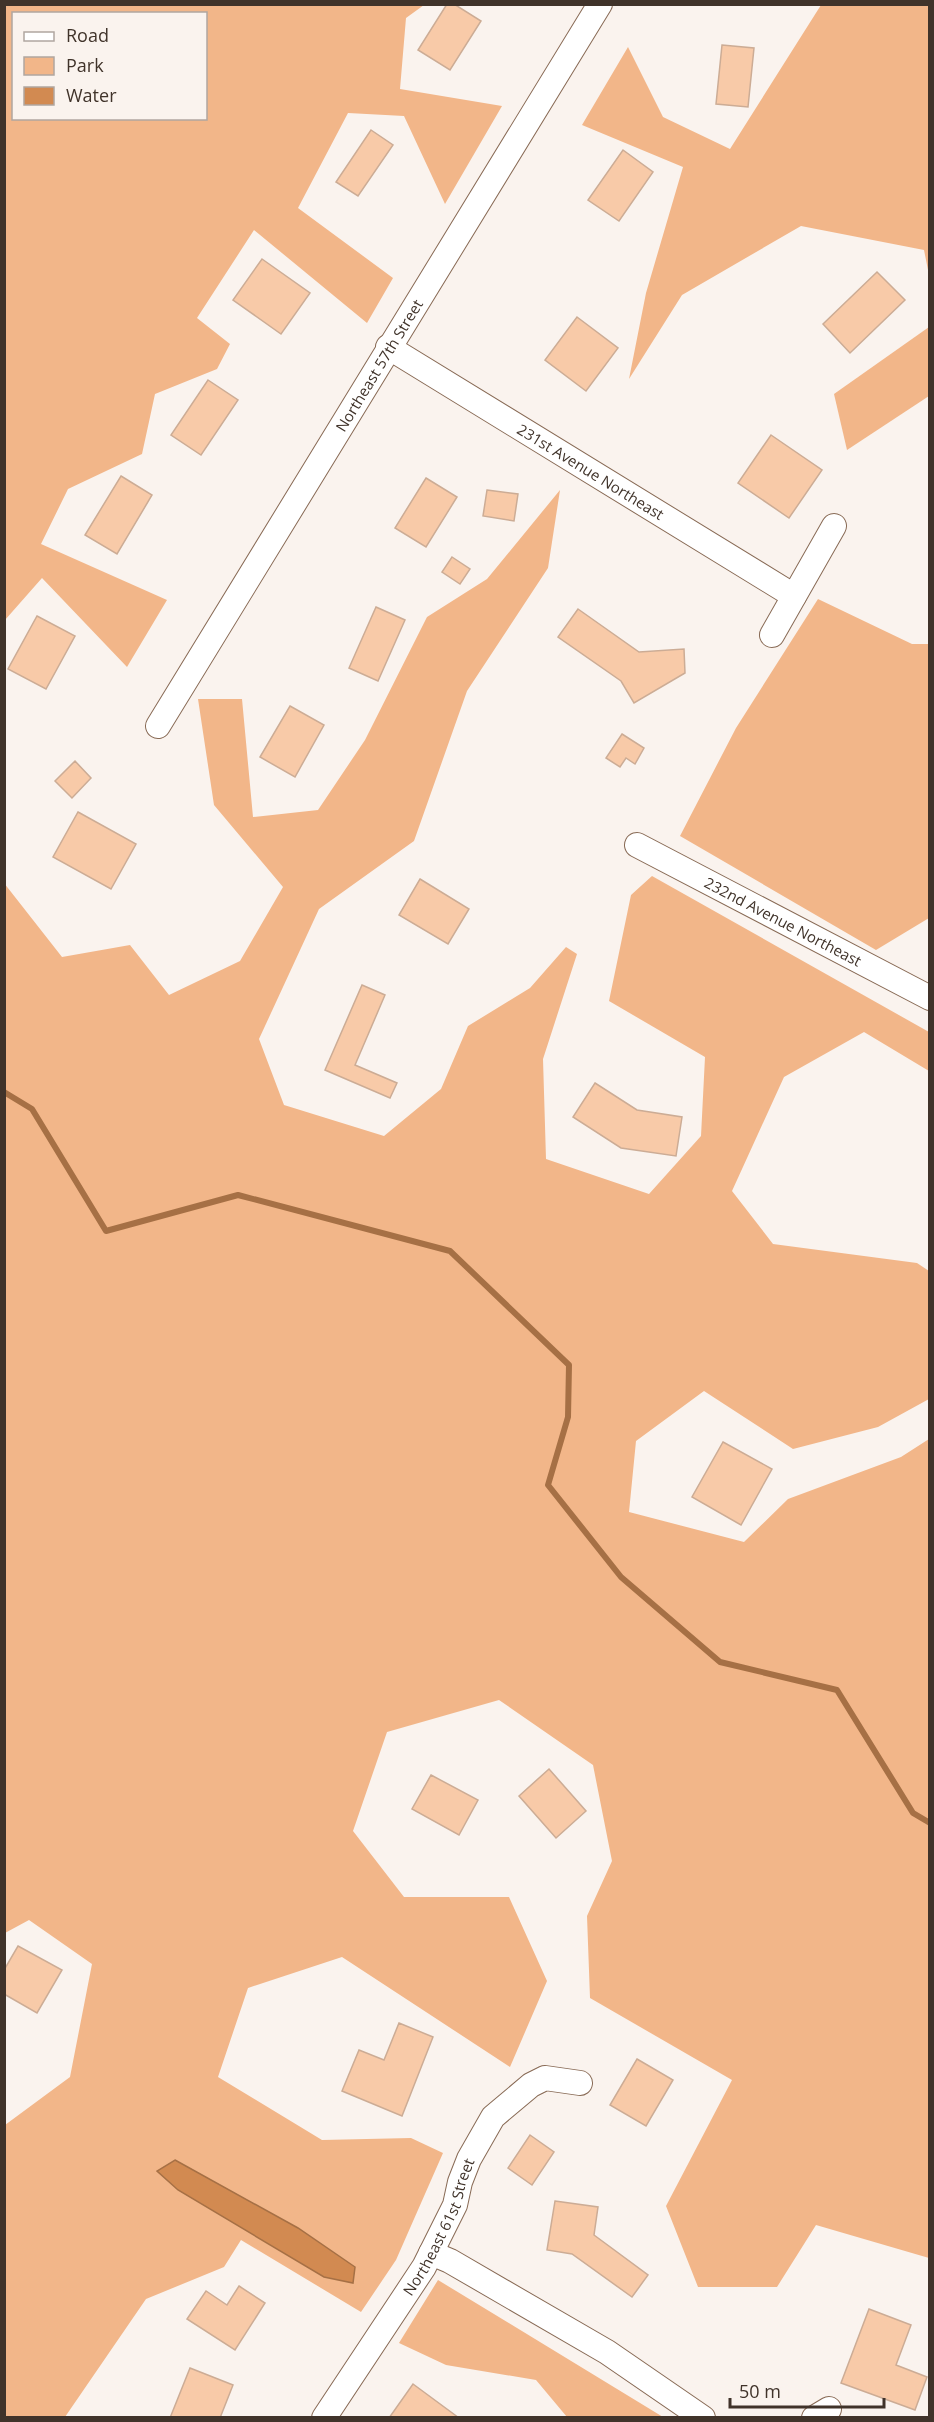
<svg xmlns="http://www.w3.org/2000/svg" width="934" height="2422" font-family="'Open Sans',sans-serif">
<style>
.green{fill:#f2b689;fill-rule:evenodd}
.water{fill:#d28a51;stroke:#a67045;stroke-width:1.5}
.lines{fill:none;stroke-linecap:round;stroke-linejoin:round}
.stream{stroke:#a67045;stroke-width:6}
.building{fill:#f8caa8;stroke:#ccac95;stroke-width:1.5}
.minor-casing{stroke:#886a55;stroke-width:26}
.minor{stroke:#fff;stroke-width:24}
.labels{text-anchor:middle;dominant-baseline:central;stroke-width:5;stroke-linejoin:round;paint-order:stroke}
.street-label{font-size:15px;fill:#40332a;stroke:#faf3ee}
</style>
<rect width="100%" height="100%" fill="#faf3ee"/>
<!-- green -->
<g class="green">
<path d="M4,5H424L406,18L400,89L502,106L445,204L404,116L348,113L298,208L393,278L367,323L254,230L197,318L230,344L217,369L155,394L142,454L68,489L41,544L167,600L127,667L42,578L5,620ZM14,14H206V118H14Z"/>
<polygon points="821,5 929,5 929,275 924,250 801,226 682,295 629,379 646,293 683,167 582,125 628,47 663,117 730,149"/>
<polygon points="929,327 929,396 847,450 834,394"/>
<polygon points="560,490 548,568 467,691 414,841 319,909 259,1039 284,1105 384,1136 441,1089 468,1026 530,988 566,947 577,954 543,1059 546,1159 649,1194 701,1136 705,1057 609,1001 631,895 652,876 929,1032 929,1071 864,1032 784,1077 732,1191 773,1244 917,1263 929,1271 929,1399 878,1427 793,1449 704,1391 636,1441 629,1512 744,1542 788,1499 901,1457 929,1439 929,2258 816,2225 777,2287 698,2287 666,2206 732,2080 590,1998 587,1916 612,1861 593,1765 499,1700 387,1732 353,1831 404,1897 509,1897 547,1981 510,2067 342,1957 248,1988 218,2077 322,2140 411,2138 443,2153 396,2260 361,2312 241,2240 224,2267 146,2299 65,2417 5,2417 5,2125 70,2077 92,1964 29,1920 5,1933 4,883 62,957 130,945 169,995 240,961 283,887 214,805 198,699 242,699 253,817 318,810 365,740 427,617 487,579"/>
<polygon points="818,599 912,644 929,644 929,918 876,950 680,836 736,728"/>
<polygon points="438,2280 663,2417 567,2417 536,2380 446,2365 399,2343"/>
</g>
<!-- water -->
<polygon class="water" points="175,2160 298,2228 355,2267 353,2283 324,2277 178,2190 157,2171"/>
<g class="lines">
<!-- stream -->
<polyline class="stream" points="4,1092 32,1109 106,1231 238,1195 450,1251 569,1365 568,1417 548,1485 621,1577 720,1662 837,1690 913,1813 930,1823"/>
</g>
<!-- building -->
<g class="building">
<polygon points="447,4 454,4 481,21 450,70 418,50"/>
<polygon points="722,45 754,48 748,107 716,104"/>
<polygon points="371,130 393,145 358,196 336,182"/>
<polygon points="623,150 653,172 619,221 588,200"/>
<polygon points="262,259 310,293 281,334 233,300"/>
<polygon points="877,272 905,300 850,353 823,324"/>
<polygon points="577,317 618,348 586,391 545,360"/>
<polygon points="208,380 238,400 201,455 171,435"/>
<polygon points="771,435 822,470 789,518 738,483"/>
<polygon points="121,476 152,495 117,554 85,535"/>
<polygon points="426,478 457,497 426,547 395,528"/>
<polygon points="487,490 518,494 514,521 483,516"/>
<polygon points="452,557 470,569 460,584 442,572"/>
<polygon points="376,607 405,620 378,681 349,668"/>
<polygon points="578,609 639,652 684,649 685,673 634,703 621,681 558,637"/>
<polygon points="37,616 75,636 46,689 8,669"/>
<polygon points="290,706 324,725 295,777 260,757"/>
<polygon points="622,734 644,748 635,764 626,758 620,767 606,758"/>
<polygon points="75,761 91,778 72,798 55,781"/>
<polygon points="78,812 136,844 111,889 53,857"/>
<polygon points="420,879 469,909 448,944 399,915"/>
<polygon points="362,985 385,995 355,1065 397,1083 390,1098 325,1070"/>
<polygon points="595,1083 637,1110 682,1117 676,1156 621,1148 573,1117"/>
<polygon points="723,1442 772,1469 741,1525 692,1497"/>
<polygon points="549,1769 586,1811 556,1838 519,1796"/>
<polygon points="431,1775 478,1800 459,1835 412,1809"/>
<polygon points="18,1946 62,1970 37,2013 4,1994 4,1970"/>
<polygon points="399,2023 433,2037 402,2116 342,2091 359,2050 384,2060"/>
<polygon points="637,2059 673,2080 646,2126 610,2105"/>
<polygon points="530,2135 554,2152 532,2185 508,2168"/>
<polygon points="555,2201 598,2207 594,2235 648,2275 632,2297 572,2254 547,2250"/>
<polygon points="239,2286 265,2303 235,2350 187,2319 206,2291 227,2305"/>
<polygon points="869,2309 911,2325 896,2365 927,2377 915,2410 841,2383"/>
<polygon points="190,2368 233,2385 220,2418 170,2418"/>
<polygon points="413,2384 459,2418 389,2418"/>
</g>
<g class="lines">
<defs>
<g id="minor">
<path id="s1" d="M388,347L794,596"/>
<polyline points="772,635 834,526"/>
<path id="s2" d="M158,726L600,4"/>
<path id="s3" d="M637,845L930,998"/>
<polyline points="431,2253 450,2261 607,2352 703,2418"/>
<path id="s4" d="M324,2418L424,2267L455,2205L460,2182L469,2159L493,2117L531,2085L545,2078L580,2083"/>
<polyline points="814,2418 829,2409"/>
</g>
</defs>
<!-- minor casing -->
<use href="#minor" class="minor-casing"/>
<!-- minor -->
<use href="#minor" class="minor"/>
</g>
<g class="labels">
<!-- street labels -->
<g class="street-label">
<text stroke="none"><textPath href="#s2" startOffset="423">Northeast 57th Street</textPath></text>
<text stroke="none"><textPath href="#s1" startOffset="238">231st Avenue Northeast</textPath></text>
<text stroke="none"><textPath href="#s3" startOffset="165">232nd Avenue Northeast</textPath></text>
<text stroke="none"><textPath href="#s4" startOffset="224">Northeast 61st Street</textPath></text>
</g>
</g>
<!-- border -->
<rect width="934" height="2422" fill="none" stroke="#40332a" stroke-width="12"/>
<!-- legend -->
<rect x="12" y="12" width="195" height="108" fill="#faf3ee" stroke="#b0a6a0" stroke-width="1.5"/>
<rect x="24" y="32" width="30" height="9" fill="#ffffff" stroke="#b0a6a0" stroke-width="1.5"/>
<text x="66" y="42" font-size="18" fill="#40332a">Road</text>
<rect x="24" y="57" width="30" height="18" fill="#f2b689" stroke="#b0a6a0" stroke-width="1.5"/>
<text x="66" y="72" font-size="18" fill="#40332a">Park</text>
<rect x="24" y="87" width="30" height="18" fill="#d28a51" stroke="#b0a6a0" stroke-width="1.5"/>
<text x="66" y="102" font-size="18" fill="#40332a">Water</text>
<!-- scale -->
<path d="M730 2398v9h154v-9" fill="none" stroke="#40332a" stroke-width="3"/>
<text x="739" y="2398" font-size="18" fill="#40332a" stroke="#faf3ee" stroke-width="4.5" paint-order="stroke">50 m</text>
</svg>
